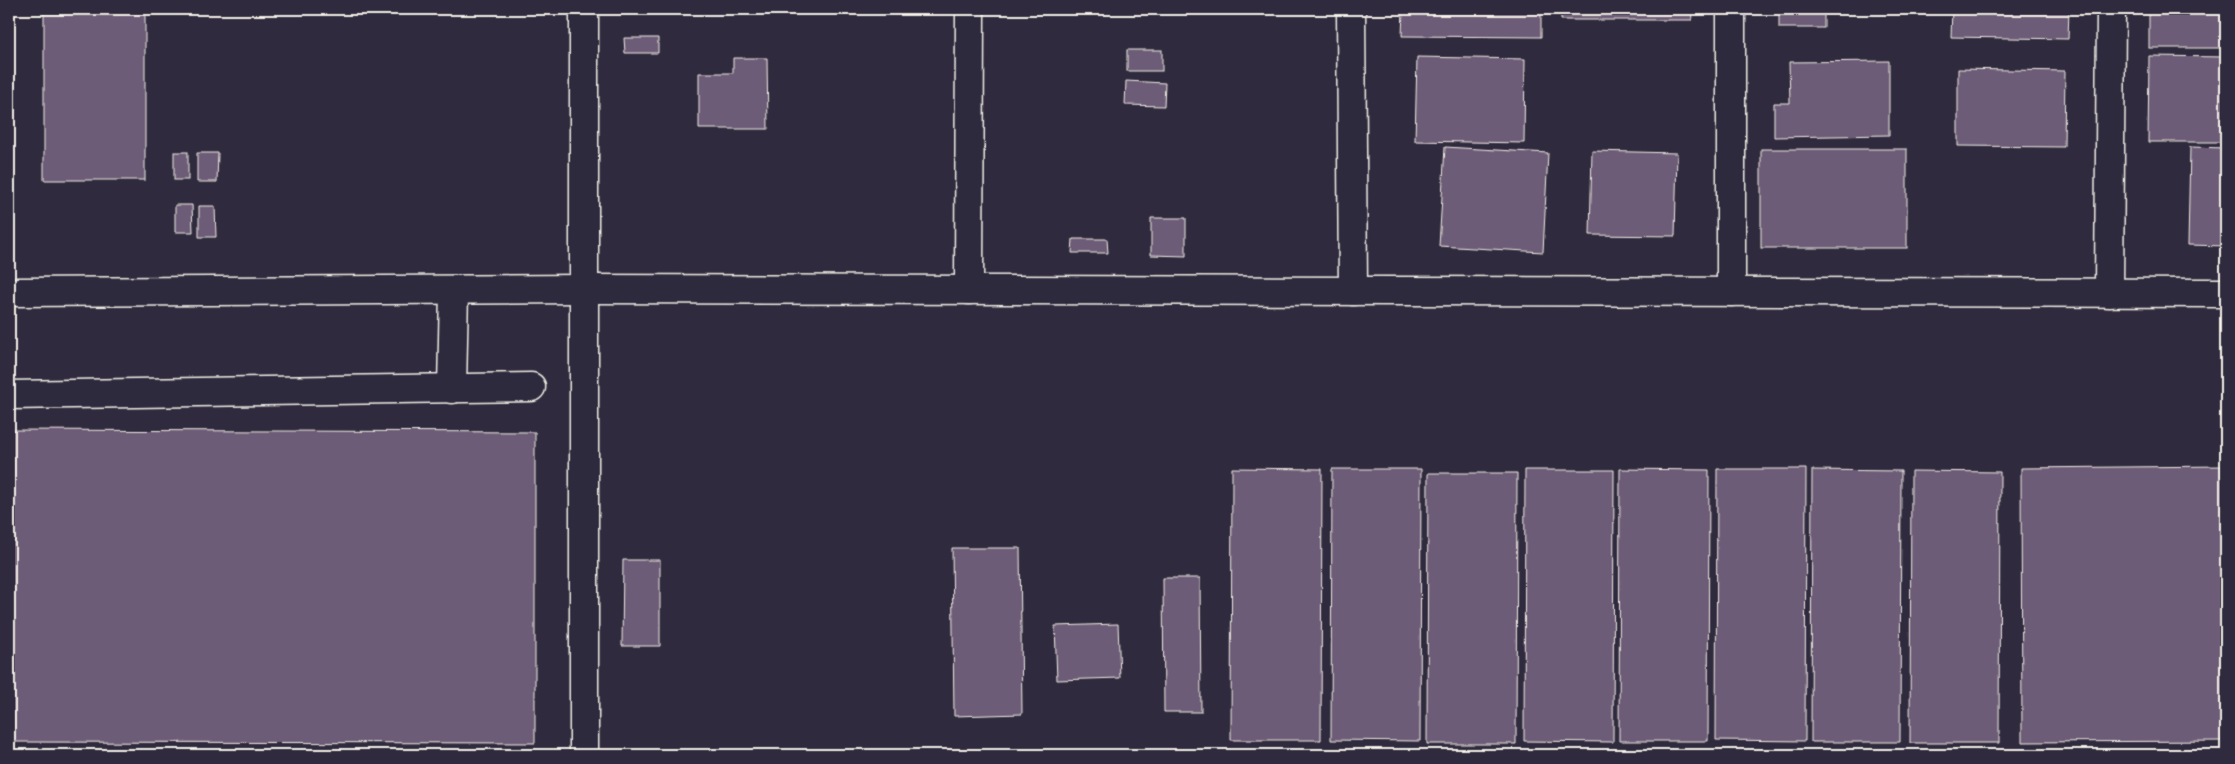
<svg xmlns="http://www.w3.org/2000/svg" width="2235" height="764" font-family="Mali,sans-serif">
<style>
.building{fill:#6d5c77;stroke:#f4f1e8}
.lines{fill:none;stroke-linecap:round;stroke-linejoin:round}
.minor-casing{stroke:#f4f1e8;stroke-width:31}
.minor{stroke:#2f2a3d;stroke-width:28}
</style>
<rect width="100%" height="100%" fill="#2f2a3d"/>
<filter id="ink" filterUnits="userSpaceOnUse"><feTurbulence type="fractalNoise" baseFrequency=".02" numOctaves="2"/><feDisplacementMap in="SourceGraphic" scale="10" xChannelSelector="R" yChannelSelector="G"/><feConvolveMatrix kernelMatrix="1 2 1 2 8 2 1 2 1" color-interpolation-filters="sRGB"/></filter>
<g filter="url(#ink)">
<!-- building -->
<g class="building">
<rect x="44" y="9" width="101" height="171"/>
<polygon points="1403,9 1541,9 1541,37 1402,36"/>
<polygon points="1561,9 1691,9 1692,20 1561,20"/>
<rect x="1779" y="9" width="45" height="19"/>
<polygon points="1952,9 2069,9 2068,39 1951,37"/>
<rect x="2149" y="9" width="77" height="39"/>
<polygon points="624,38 658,38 658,53 625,53"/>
<rect x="1127" y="50" width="35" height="21"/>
<polygon points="2149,56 2226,57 2226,142 2148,142"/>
<polygon points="1417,57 1525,59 1524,143 1415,141"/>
<polygon points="733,58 767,58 768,129 699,129 699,73 733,73"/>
<polygon points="1889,61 1889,135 1774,137 1774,103 1790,103 1789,62"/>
<polygon points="1958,69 2065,71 2064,147 1958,146"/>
<polygon points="1126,81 1165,83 1164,106 1125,105"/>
<polygon points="1445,147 1548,153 1543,252 1439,246"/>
<polygon points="2190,147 2226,148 2226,246 2188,245"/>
<rect x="1761" y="149" width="146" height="99"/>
<polygon points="1592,151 1677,153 1675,236 1590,235"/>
<rect x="174" y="152" width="14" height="28"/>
<polygon points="197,153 218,153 217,182 197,182"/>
<polygon points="175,205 192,205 193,232 175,232"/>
<polygon points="199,206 215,206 216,237 199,237"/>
<polygon points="1151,218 1186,218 1186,256 1151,255"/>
<polygon points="1073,239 1107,239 1108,253 1072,253"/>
<polygon points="9,430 535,432 535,743 9,742"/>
<polygon points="2226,466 2226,741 2022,742 2021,468"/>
<polygon points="1232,468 1322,469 1321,740 1231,740"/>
<polygon points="1332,469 1421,469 1420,741 1331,740"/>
<polygon points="1620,469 1709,470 1708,741 1619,741"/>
<polygon points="1717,469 1806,469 1805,741 1716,740"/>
<polygon points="1525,470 1614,470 1613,742 1524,741"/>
<polygon points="1812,470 1901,471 1900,742 1811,742"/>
<polygon points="1911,471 2000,472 1999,743 1910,743"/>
<polygon points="1428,473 1517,473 1516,744 1427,744"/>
<polygon points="952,548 1020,548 1022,714 954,716"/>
<polygon points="623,560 660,560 660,646 622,646"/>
<polygon points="1163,578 1200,578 1201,712 1164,712"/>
<polygon points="1118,624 1120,678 1057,680 1055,626"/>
</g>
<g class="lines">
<defs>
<g id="minor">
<polyline points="1351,9 1353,291"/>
<polyline points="969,290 970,9"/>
<polyline points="9,292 584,289 2226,293"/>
<polyline points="1731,292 1731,9"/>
<polyline points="2109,293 2111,9"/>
<polyline points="452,389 454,290"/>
<polyline points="9,395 531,387"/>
<polyline points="584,755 584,9"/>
</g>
</defs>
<!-- minor casing -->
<use href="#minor" class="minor-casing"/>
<!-- minor -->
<use href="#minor" class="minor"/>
</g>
</g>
<!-- margin -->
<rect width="2235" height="764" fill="none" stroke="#2f2a3d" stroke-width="30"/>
<rect x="15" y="15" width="2205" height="734" fill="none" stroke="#f4f1e8" stroke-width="2" filter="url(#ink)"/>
</svg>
